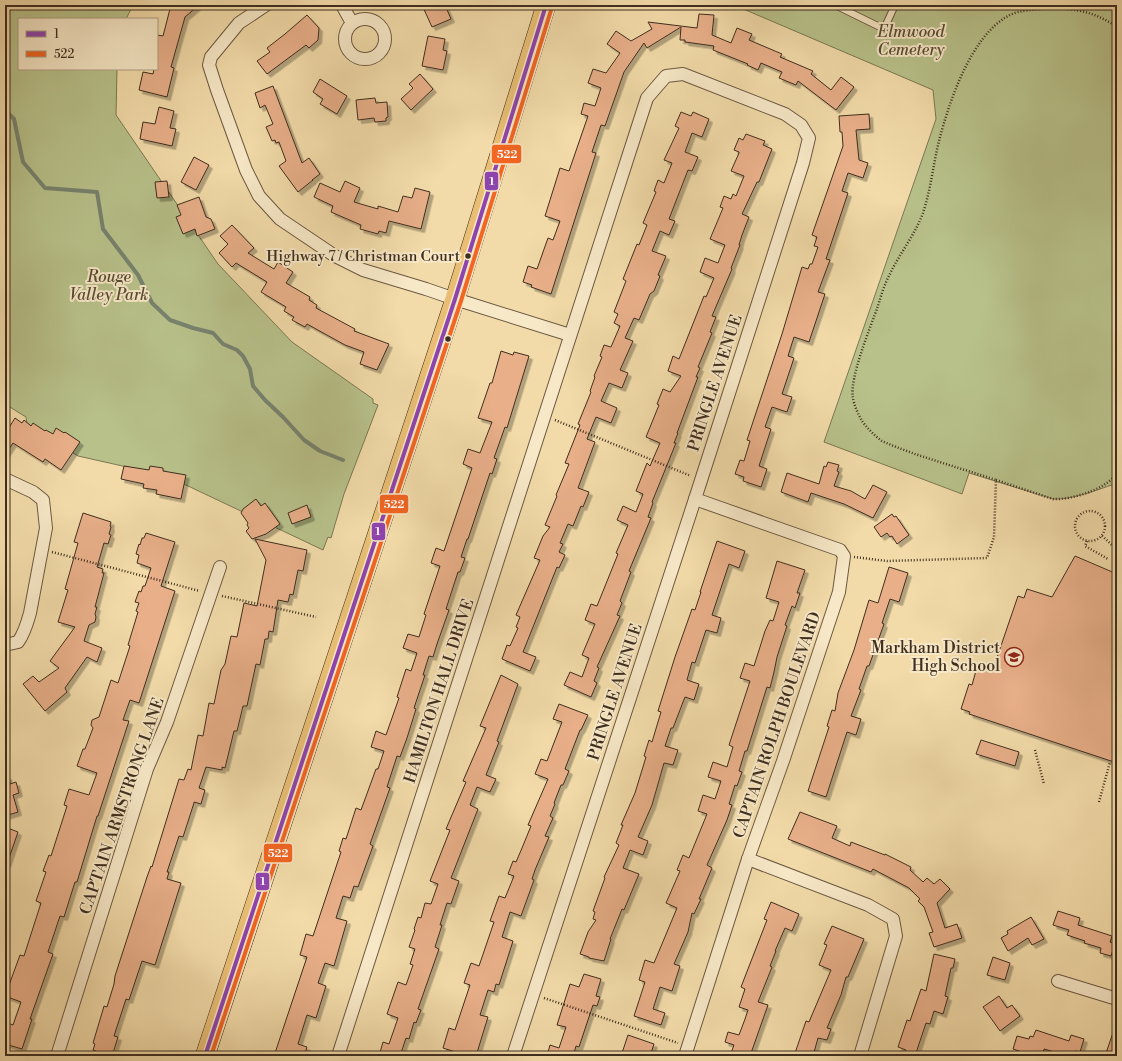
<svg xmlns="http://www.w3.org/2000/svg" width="1122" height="1061" font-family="'Libre Bodoni',serif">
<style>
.green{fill:#b8c18a;stroke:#7c7854}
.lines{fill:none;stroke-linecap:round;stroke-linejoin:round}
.stream{stroke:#77836f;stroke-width:4}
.building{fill:#e8af89;stroke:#3f2e1f;filter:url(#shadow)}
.lane-casing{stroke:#6c5942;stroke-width:8}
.street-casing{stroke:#6c5942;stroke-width:14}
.primary-casing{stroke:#3f2e1f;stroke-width:20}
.path{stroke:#3f2e1f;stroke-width:2.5;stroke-dasharray:1 2;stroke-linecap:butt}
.lane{stroke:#f7e8c7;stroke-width:6}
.street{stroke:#f7e8c7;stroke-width:12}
.primary{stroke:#e9be74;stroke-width:19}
.bus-1-casing{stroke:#f7e8c7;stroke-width:7}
.bus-2-casing{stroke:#f7e8c7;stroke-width:7}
.bus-1{stroke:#8e44ad;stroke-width:4}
.bus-2{stroke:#f26522;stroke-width:4}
.bus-dot{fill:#3f2e1f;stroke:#f7e8c7;stroke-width:1.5}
.labels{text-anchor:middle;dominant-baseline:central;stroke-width:4;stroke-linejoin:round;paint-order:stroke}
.bus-label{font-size:15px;fill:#3f2e1f;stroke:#f7e8c7;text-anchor:end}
.park-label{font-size:16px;font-style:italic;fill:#574b34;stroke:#f7e8c7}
.street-label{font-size:16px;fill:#3f2e1f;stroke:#f7e8c7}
.poi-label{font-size:16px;fill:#3f2e1f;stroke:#f7e8c7;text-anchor:end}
.line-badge{stroke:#f7e8c7;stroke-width:1.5}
.badge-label{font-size:11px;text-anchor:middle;font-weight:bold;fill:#fff}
</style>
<defs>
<filter id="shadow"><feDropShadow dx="3.5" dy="3.5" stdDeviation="0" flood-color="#0004"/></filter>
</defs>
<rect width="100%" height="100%" fill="#f2dba9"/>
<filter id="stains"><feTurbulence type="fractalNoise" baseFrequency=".005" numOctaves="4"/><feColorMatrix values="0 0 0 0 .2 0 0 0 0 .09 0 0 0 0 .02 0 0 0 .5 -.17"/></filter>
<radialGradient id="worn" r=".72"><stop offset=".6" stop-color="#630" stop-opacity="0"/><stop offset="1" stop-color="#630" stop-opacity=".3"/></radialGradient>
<!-- green -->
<g class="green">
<polygon points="5,5 133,5 126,19 19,19 19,69 117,69 116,115 218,264 292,342 373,399 373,403 378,405 344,494 331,538 328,537 323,550 167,476 78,456 27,424 26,417 5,404 5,359 10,354 5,349"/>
<path d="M734,5H1117V473L1115,484C1096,490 1073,500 1053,499L969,473L962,494L824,442L936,119L933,90Z"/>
</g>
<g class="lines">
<!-- stream -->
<polyline class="stream" points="5,110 14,119 23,162 45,188 97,192 103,229 138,275 152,303 170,320 193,328 213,333 223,344 237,350 243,356 250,369 253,386 265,400 283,417 304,440 320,451 343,460"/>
</g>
<!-- building -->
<g class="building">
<polygon points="171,5 199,5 185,17 171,67 174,68 167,97 139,90 143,72 153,74 154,69 157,69 157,35 163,36"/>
<polygon points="422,5 445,5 451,19 432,27"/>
<polygon points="699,14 714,15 712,35 731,43 737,28 752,34 749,40 782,54 780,57 813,71 811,74 831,90 841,77 854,87 836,110 798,81 796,85 779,78 782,72 761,63 758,70 747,65 748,64 713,50 714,46 685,42 685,40 680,40 681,27 647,48 644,43 624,72 605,126 601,125 592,152 596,153 551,294 531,287 532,285 523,282 528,266 537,269 548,238 553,240 560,221 545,216 560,168 569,171 588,116 581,114 584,103 595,106 601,88 588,83 593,69 606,73 620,53 607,44 616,31 631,41 652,29 648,22 697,28"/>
<polygon points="307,15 319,28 318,40 309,48 306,45 267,74 257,61 270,52 267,48 285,34"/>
<polygon points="428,36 445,39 443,50 447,51 443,70 422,66"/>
<polygon points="420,74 433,89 411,110 401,99 413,88 409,84"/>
<polygon points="320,79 347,96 337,114 320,104 323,99 313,92"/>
<polygon points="273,86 302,163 309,158 320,174 312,180 313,180 298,192 279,166 286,161 279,142 276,143 275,140 272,141 266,127 273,124 265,105 260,108 255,93"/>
<polygon points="375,98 376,103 387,102 388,117 386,118 386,121 375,122 374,118 358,120 356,100"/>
<polygon points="159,107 174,111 170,128 176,129 172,146 140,139 143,122 155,124"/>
<polygon points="681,112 691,116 693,112 709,119 702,137 692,133 685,152 698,157 692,171 688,170 669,219 675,221 669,235 660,231 652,251 666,256 658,275 660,276 654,291 650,294 639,320 634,318 625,338 633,341 620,370 628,373 622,388 609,383 601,401 617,408 611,423 596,417 587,439 595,442 578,488 589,492 583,507 581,506 573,526 568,524 560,543 563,544 559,552 565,555 559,568 557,567 523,652 536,657 530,671 502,659 507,645 510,646 518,628 516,627 520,617 516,615 540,560 534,558 543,536 550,527 545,525 557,496 556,495 569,464 565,463 580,425 578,424 591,392 590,391 595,377 594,376 602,357 600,356 604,345 611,347 620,326 614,323 618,314 614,312 626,281 623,279 637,244 639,245 647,225 643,223 656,192 654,191 658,180 664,183 672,163 664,160 679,128 675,126"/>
<polygon points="869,114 870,129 856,130 859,160 868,163 863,178 848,173 842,191 848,193 826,259 830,260 818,292 825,294 809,342 794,337 788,356 794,358 782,394 792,397 787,412 772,407 765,427 771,429 759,466 767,469 761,487 743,481 744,477 735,474 740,460 744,461 750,441 747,440 782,334 802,267 808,269 810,264 812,264 818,247 814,246 817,237 812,235 843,146 842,132 840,132 839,116"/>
<polygon points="746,134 765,141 763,145 772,149 759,182 757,182 742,214 749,217 742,235 739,245 740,245 731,268 732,269 712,316 716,317 710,332 712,333 698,367 700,368 696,377 698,377 677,433 678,433 674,443 676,443 652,502 653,503 648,517 651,518 629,571 631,572 620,601 622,603 617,615 620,616 597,667 599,668 594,681 597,683 591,697 564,685 570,672 582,677 589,658 582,655 595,624 585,620 591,604 597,606 618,554 616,553 628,525 617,520 623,506 636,512 643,494 636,491 647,463 650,466 660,443 646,437 659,405 657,404 663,389 670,392 681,376 668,371 673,356 679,359 704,296 706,297 714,278 700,272 705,258 718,263 725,245 710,239 723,208 720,207 724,196 731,199 733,194 736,196 744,176 731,171 739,153 739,152 734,150 739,138 743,140"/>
<polygon points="194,157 209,165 196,190 181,182"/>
<polygon points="167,181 169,197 157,198 155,182"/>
<polygon points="345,181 360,188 354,202 378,209 378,206 398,212 403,196 412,198 415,188 430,192 421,229 389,221 386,233 379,231 378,234 360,229 361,225 331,212 333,206 314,197 320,183 340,192"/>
<polygon points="199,197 206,217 211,219 215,229 197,236 195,229 183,234 176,217 181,215 177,205"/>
<polygon points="232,225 254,248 248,253 274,269 278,262 293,272 286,283 310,297 309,300 317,305 316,308 355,329 354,331 389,344 377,370 360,364 364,352 345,345 307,324 305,327 292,320 294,317 284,311 286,307 261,292 267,282 236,263 232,267 219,253 228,244 220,236"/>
<polygon points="501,351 513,355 514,352 529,356 507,428 505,427 494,458 497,459 492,474 490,473 468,539 467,539 461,557 465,558 460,572 458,572 446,609 449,610 437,644 433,657 429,656 423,675 425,675 414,708 416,709 407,738 400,757 397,756 387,787 390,788 370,844 373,846 358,887 354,886 350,898 343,896 336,918 347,921 334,966 325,963 318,983 326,986 316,1018 307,1015 298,1044 307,1047 304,1056 274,1056 307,957 300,955 306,934 313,936 341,852 339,851 343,838 346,839 356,808 361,810 376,769 378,769 384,751 371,747 376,731 386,735 399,698 397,697 406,669 411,671 417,653 403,648 408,634 419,637 426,615 424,614 440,566 431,563 436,548 444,551 472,468 463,464 468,449 480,453 492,422 478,418 490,383 492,383"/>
<polygon points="15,418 22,423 24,420 31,426 33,423 45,431 46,430 53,434 56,428 64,433 65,432 80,442 61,470 45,459 43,462 13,443 5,455 5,434"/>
<polygon points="828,462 839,465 837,471 839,472 834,486 851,491 865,499 873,485 887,492 873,518 844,504 811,493 808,502 781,492 787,473 819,484 824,466 826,467"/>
<polygon points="124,466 149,470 150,466 163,468 163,471 186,475 181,499 156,494 157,490 143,488 144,484 121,479"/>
<polygon points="256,499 261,506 265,503 280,524 266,534 252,539 246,531 249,528 247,525 248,523 241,513 243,509"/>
<polygon points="307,505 311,517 292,524 288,513"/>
<polygon points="83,513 111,522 110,526 111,527 109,534 111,535 108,544 104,543 97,567 103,569 102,573 104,573 95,607 97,607 95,614 96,617 95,622 89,625 84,641 102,648 97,662 87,657 65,688 67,692 45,711 23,684 33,676 39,682 59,668 50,661 75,627 58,622 68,590 65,589 78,543 74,542"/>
<polygon points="892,514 894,517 896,516 909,535 897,544 892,536 890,537 887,533 881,537 874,527"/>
<polygon points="146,533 175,542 161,586 175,591 139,703 130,700 123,720 129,721 98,816 97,816 77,882 75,882 64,917 60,916 48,952 53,954 30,1019 32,1019 22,1049 5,1044 5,1022 13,1025 21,1002 5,996 20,955 24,956 41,903 36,901 46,872 43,871 49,855 51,856 67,806 64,805 69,789 89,795 97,773 77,766 83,749 85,749 93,728 91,725 92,720 99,717 111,680 118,683 130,646 128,645 138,612 136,611 139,603 135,602 139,591 141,592 143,586 145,586 151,568 137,563 139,555 136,554 139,544 140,545 142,538 144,538"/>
<polygon points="255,539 307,550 303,571 298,570 293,595 290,594 288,602 278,600 273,632 269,631 268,639 265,639 260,665 256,664 247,706 243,706 237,731 234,731 225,768 222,767 222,770 206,767 199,788 205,790 201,804 194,802 194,803 183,837 179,836 167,872 169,872 167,879 181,883 155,965 142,961 129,1000 126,999 114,1036 118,1037 112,1056 94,1056 96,1051 93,1050 95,1044 93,1043 102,1013 104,1006 107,1007 114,984 115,976 147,877 151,866 152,867 179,779 184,780 188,769 191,770 198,735 203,736 209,703 214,704 221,670 225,664 231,636 237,637 244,603 257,606 266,560"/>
<polygon points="717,541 745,551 739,568 729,564 712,615 721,618 717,633 706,630 695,663 692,662 687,680 699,684 694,700 685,697 673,728 671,728 665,746 678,750 673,765 664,763 652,805 638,837 648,841 643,855 630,850 623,868 639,874 624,910 622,909 610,939 611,939 604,961 589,958 589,957 580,954 588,932 596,920 593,919 595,912 593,911 605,878 604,877 619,845 616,843 623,825 621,825 635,793 646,757 644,756 649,740 652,742 661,712 658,711 675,657 692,609 695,610 701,592 700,592"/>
<polygon points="1075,556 1117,574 1117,763 969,714 970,712 961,709 969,684 972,685 977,667 992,672 1018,596 1024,598 1027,589 1052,597"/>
<polygon points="777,561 805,570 797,593 800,593 795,608 792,606 785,625 787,626 777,657 774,672 770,688 767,687 747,751 745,751 739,771 742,772 737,786 735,785 729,804 732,805 727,820 707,865 712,868 699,899 701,899 694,914 692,913 688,932 674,964 680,966 672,991 660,987 653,1009 665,1013 661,1025 634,1016 645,982 639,980 645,960 654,963 677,908 666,903 680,871 677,870 683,855 689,858 707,814 698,811 703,795 715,799 721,781 708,777 713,762 727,767 733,747 729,745 750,681 740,678 745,663 754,666 765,631 770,620 773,621 779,602 766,598"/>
<polygon points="889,567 908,573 899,602 890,599 882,623 884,624 869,666 867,666 859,689 861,690 851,716 861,719 856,735 847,732 826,797 808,791 829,727 827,726 832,710 835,711 838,693 854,650 869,600 878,603"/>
<polygon points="501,675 518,684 497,741 499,742 486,775 496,779 490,792 477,787 470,805 478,809 451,878 459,881 451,904 447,903 440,925 442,925 435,947 439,949 418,1009 421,1010 416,1023 414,1022 409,1039 406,1038 400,1056 379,1056 383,1042 389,1044 398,1018 387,1014 398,982 406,985 413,965 410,964 415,949 409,947 415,930 414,929 418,917 421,918 425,903 431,904 438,884 430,881 450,830 446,829 466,782 463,781 486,728 480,726"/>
<polygon points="559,704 588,715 581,730 580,730 565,769 569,771 563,785 561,785 554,803 555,804 550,816 553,818 545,836 549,837 535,870 532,879 534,880 521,916 510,912 502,937 513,941 499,985 496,984 494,992 488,990 480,1015 488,1017 476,1056 468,1056 443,1048 449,1028 455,1030 470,985 464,983 471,963 479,966 494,922 490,921 499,896 505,898 514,876 508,874 513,861 516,862 522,848 531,826 528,825 548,779 535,774 541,759 547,761 562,722 553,719"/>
<polygon points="981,740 1019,752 1015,766 976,754"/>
<polygon points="5,776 8,776 10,784 16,782 19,793 13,795 18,812 5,816"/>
<polygon points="800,812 837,826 832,838 850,846 851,842 885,855 885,854 911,867 910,870 923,882 927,878 934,884 940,879 950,889 937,903 945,928 957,924 962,938 934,947 929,933 933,932 924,907 918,901 920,899 909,888 873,869 871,872 788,839"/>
<polygon points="5,827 18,832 7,864 5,864"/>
<polygon points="771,902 799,914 792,931 785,928 775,951 776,951 770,966 772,967 758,1002 768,1005 750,1056 730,1056 734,1045 725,1042 728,1032 739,1035 745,1019 748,1010 739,1007 745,989 741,987 767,920 764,919"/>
<polygon points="1058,911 1080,918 1078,925 1112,936 1110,942 1115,944 1111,956 1100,953 1101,948 1084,943 1085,941 1067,935 1069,930 1053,925"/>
<polygon points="1031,917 1044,939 1032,945 1028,938 1008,951 1001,938 1008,934 1007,931"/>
<polygon points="832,926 864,939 848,977 846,977 841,995 827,1028 831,1029 827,1040 818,1038 813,1056 794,1056 806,1021 809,1022 831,970 819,965 827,945 824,944"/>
<polygon points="934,954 955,959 953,968 951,968 945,996 948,997 943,1014 934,1011 930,1024 926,1023 915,1056 904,1056 906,1050 898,1047 907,1020 910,1021 921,989 926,991"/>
<polygon points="993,957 1010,963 1005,980 987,975"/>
<polygon points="584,974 601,979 596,996 600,997 597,1006 593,1005 579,1047 576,1046 574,1053 578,1054 577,1056 547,1056 550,1045 559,1048 566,1027 557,1025 570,984 579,987"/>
<polygon points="999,996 1007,1008 1012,1005 1020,1016 1000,1031 983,1007"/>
<polygon points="1115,1027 1117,1027 1117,1056 1105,1056"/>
<polygon points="1036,1030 1069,1041 1071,1035 1084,1039 1080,1052 1075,1051 1073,1056 1069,1056 1044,1049 1042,1056 1034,1056 1013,1049 1017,1036 1029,1039 1030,1036 1033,1037"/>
<polygon points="628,1035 654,1044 650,1056 641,1053 640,1056 621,1056"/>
</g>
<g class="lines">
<defs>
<polyline id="lane" points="835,5 884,29 895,5"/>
<g id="street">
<polyline points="266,5 239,23 211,57 209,65 217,90 246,170 259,196 280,219 335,256 363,270 426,289 455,299 570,335"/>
<polyline points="342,5 352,23"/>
<circle cx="365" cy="39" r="20"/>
<path d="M5,479L33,492L43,500L46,528L30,613C27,624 24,634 18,642L5,645"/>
<polyline points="748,859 868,905 893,919 896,936 860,1056"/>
<polyline points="1058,981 1117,999"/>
<polyline points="57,1056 147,769 167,722 220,567"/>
<polyline points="338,1056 647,98 666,76 683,74 785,114 801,125 809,138 803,163 695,499 513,1056"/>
<polyline points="685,1056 748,859 783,761 839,592 844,556 840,550 695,499"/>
</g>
<polyline id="primary" points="205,1056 455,299 546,5"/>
</defs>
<!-- lane casing -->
<use href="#lane" class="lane-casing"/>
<!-- street casing -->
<use href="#street" class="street-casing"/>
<!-- primary casing -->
<use href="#primary" class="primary-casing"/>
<!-- path -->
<g class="path">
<polyline points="555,420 691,476"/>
<path d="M996,480L1053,499C1072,500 1107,489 1117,473"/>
<circle cx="1090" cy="526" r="15"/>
<polyline points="1102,536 1112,545"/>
<polyline points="1087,541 1085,546 1108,559"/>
<polyline points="52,552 200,591"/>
<path d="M854,557L887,561L987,558L994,537L996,480C969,471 942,463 915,454C904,450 893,446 882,441C875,436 867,428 862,421C858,414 854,405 853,398C849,378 871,326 878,306C881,296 884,285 889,276C899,254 915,235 923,213C931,189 933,165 939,141C949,102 971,36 1008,16C1018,10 1032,10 1043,9C1071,7 1094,11 1117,27"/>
<polyline points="222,596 316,617"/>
<polyline points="1035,750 1044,784"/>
<polyline points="1099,802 1110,762"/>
<polyline points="544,998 678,1043"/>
</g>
<!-- lane -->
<use href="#lane" class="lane"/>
<!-- street -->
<use href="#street" class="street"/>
<!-- primary -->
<use href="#primary" class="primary"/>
<defs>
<polyline id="bus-1" points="205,1056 455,299 546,5"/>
<polyline id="bus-2" points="211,1056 461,301 552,7"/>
</defs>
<!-- bus-1 casing -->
<use href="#bus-1" class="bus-1-casing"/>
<!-- bus-2 casing -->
<use href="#bus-2" class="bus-2-casing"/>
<!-- bus-1 -->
<use href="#bus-1" class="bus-1"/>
<!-- bus-2 -->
<use href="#bus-2" class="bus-2"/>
</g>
<!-- icons -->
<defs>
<symbol id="school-ring" viewBox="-11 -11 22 22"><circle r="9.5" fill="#f7e8c7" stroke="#8f2418" stroke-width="1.5"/><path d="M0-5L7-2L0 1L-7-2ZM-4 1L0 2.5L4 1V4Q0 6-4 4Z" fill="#8f2418"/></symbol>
</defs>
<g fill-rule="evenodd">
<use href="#school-ring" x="1003" y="646" width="22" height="22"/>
</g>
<!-- markers -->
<g class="bus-dot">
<circle cx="468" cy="256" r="3.5"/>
<circle cx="448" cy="339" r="3.5"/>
</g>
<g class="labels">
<!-- bus labels -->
<g class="bus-label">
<text x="460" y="256">Highway 7 / Christman Court</text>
</g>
<!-- park labels -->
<g class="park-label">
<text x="911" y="32">Elmwood<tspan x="911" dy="18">Cemetery</tspan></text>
<text x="109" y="277">Rouge<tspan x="109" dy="18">Valley Park</tspan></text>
</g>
<!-- street labels -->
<g class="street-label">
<text transform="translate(715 383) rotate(-72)">PRINGLE AVENUE</text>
<text transform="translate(439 691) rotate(-72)">HAMILTON HALL DRIVE</text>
<text transform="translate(615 692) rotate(-72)">PRINGLE AVENUE</text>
<text transform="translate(777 725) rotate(-71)">CAPTAIN ROLPH BOULEVARD</text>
<text transform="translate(122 806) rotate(-71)">CAPTAIN ARMSTRONG LANE</text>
</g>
<!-- poi labels -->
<g class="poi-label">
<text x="1000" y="648">Markham District<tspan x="1000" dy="18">High School</tspan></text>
</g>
</g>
<g class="line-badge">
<rect x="491" y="144" width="31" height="20" rx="4" fill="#f26522"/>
<rect x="484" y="171" width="15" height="20" rx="4" fill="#8e44ad"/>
<rect x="379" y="494" width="30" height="20" rx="4" fill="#f26522"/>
<rect x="371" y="522" width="15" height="19" rx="4" fill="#8e44ad"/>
<rect x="263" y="843" width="30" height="20" rx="4" fill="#f26522"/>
<rect x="255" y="872" width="15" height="19" rx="4" fill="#8e44ad"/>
</g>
<g class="badge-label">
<text x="507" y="158">522</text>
<text x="492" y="185">1</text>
<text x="394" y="508">522</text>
<text x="378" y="535">1</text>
<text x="278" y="857">522</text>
<text x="263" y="885">1</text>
</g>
<!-- margin -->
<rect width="1122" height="1061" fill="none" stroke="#f2dba9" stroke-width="20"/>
<rect x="6" y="6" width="1110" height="1049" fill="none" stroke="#3f2e1f" stroke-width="2"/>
<rect x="10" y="10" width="1102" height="1041" fill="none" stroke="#3f2e1f"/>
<!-- legend -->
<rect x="18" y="18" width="140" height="52" fill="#f7e8c7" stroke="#ad9e84"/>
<rect x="26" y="31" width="20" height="6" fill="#8e44ad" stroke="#ad9e84"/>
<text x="54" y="38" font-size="12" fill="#3f2e1f">1</text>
<rect x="26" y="51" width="20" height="6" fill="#f26522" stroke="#ad9e84"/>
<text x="54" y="58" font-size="12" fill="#3f2e1f">522</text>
<rect width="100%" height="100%" filter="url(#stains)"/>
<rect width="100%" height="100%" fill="url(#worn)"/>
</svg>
